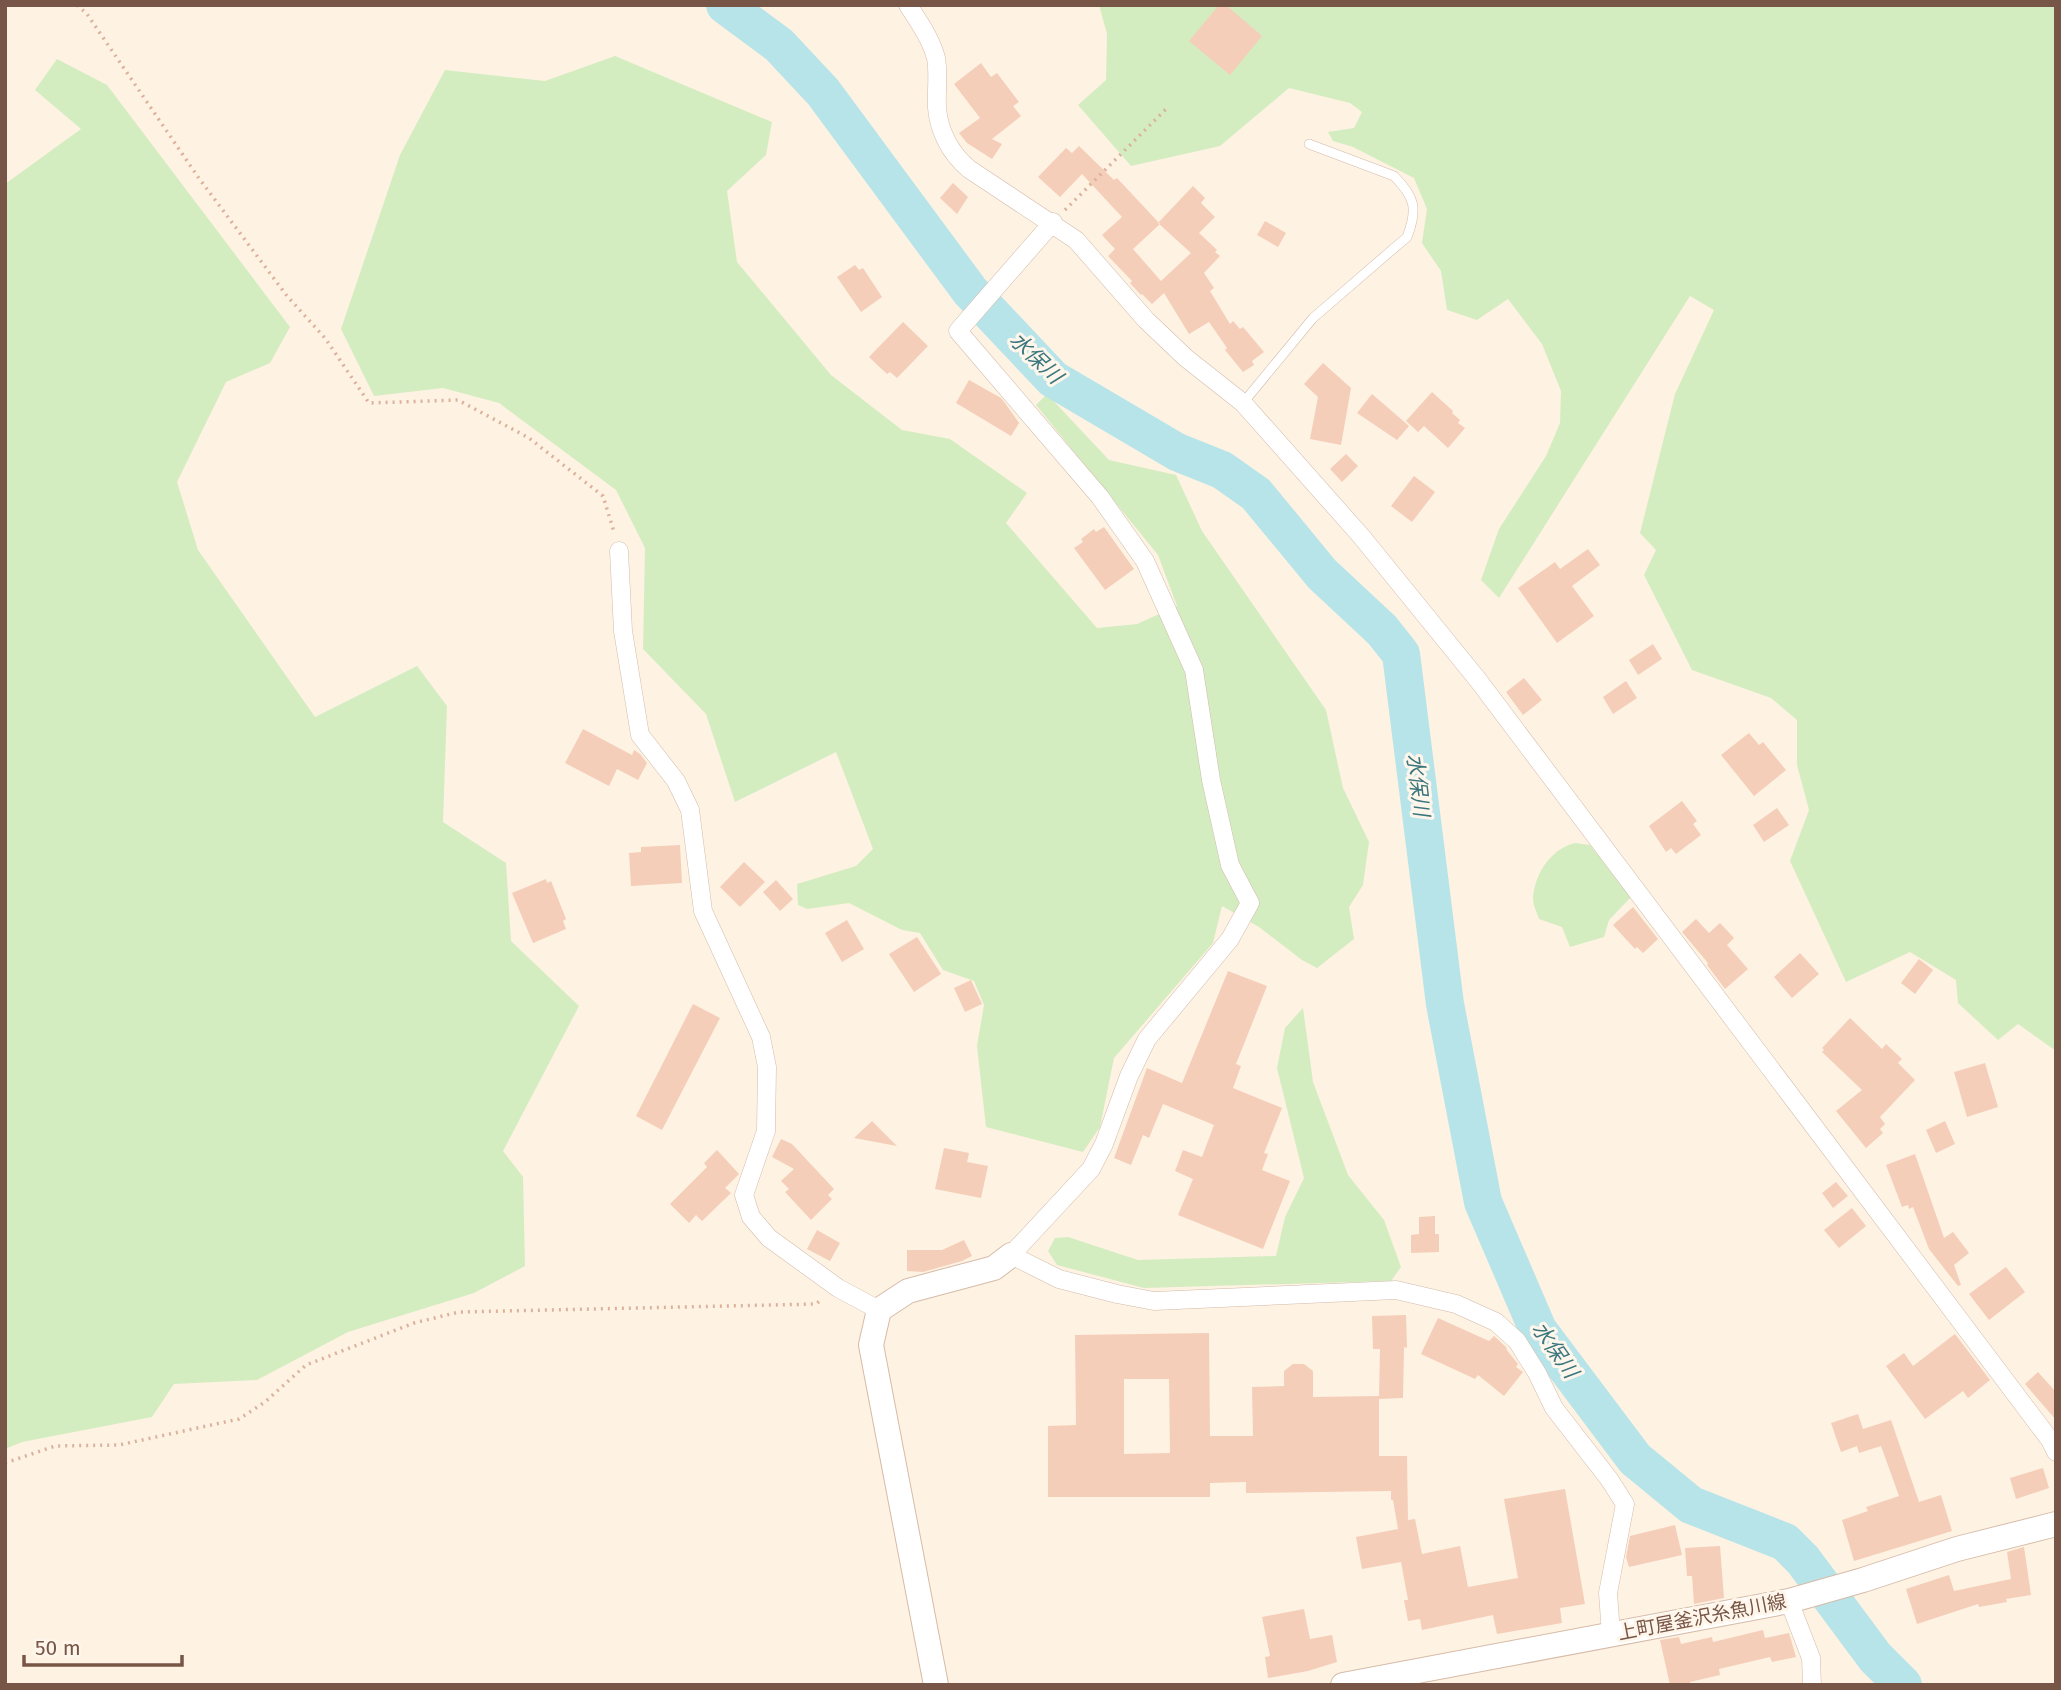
<svg xmlns="http://www.w3.org/2000/svg" width="2061" height="1690" font-family="'Fira Sans','Noto Sans JP',sans-serif">
<style>
.green{fill:#d4edc0}
.lines{fill:none;stroke-linecap:round;stroke-linejoin:round}
.river{stroke:#b6e4e9;stroke-width:38}
.building{fill:#f5ceb9;fill-rule:evenodd}
.lane-casing{stroke:#d2bbab;stroke-width:10}
.street-casing{stroke:#d2bbab;stroke-width:19}
.secondary-casing{stroke:#d6bba8;stroke-width:26}
.path{stroke:#dbb19c;stroke-width:3.5;stroke-dasharray:2 5;stroke-linecap:butt}
.lane{stroke:#fff;stroke-width:9}
.street{stroke:#fff;stroke-width:18}
.secondary{stroke:#fff;stroke-width:24}
.labels{text-anchor:middle;dominant-baseline:central;stroke-width:6;stroke-linejoin:round;paint-order:stroke}
.street-label{font-size:19px;fill:#785647;stroke:#fff6eb}
.water-label{font-size:21px;font-style:italic;fill:#3a767e;stroke:#fff6eb}
</style>
<rect width="100%" height="100%" fill="#fef2e3"/>
<!-- green -->
<g class="green">
<polygon points="1099,5 2056,5 2056,1051 2018,1024 1998,1040 1958,1003 1956,980 1910,952 1846,982 1790,861 1809,810 1797,765 1797,720 1771,698 1692,670 1644,575 1656,550 1640,533 1675,394 1714,310 1690,296 1499,598 1481,580 1499,529 1546,456 1560,423 1561,391 1542,344 1508,299 1477,320 1447,310 1441,271 1422,243 1427,209 1414,178 1353,147 1333,141 1328,132 1354,128 1362,112 1350,103 1289,88 1220,146 1131,166 1078,105 1106,80 1107,34"/>
<polygon points="615,56 772,122 766,155 727,191 737,262 831,375 902,430 950,439 1027,493 1006,523 1097,628 1137,624 1177,606 1158,555 1036,405 1047,394 1109,460 1176,475 1202,531 1326,710 1343,788 1369,842 1363,885 1349,907 1354,939 1317,968 1302,960 1259,927 1222,906 1213,943 1114,1058 1100,1127 1083,1152 986,1127 977,1046 984,1005 974,981 943,970 920,933 902,930 849,903 807,909 798,905 797,884 856,866 873,849 836,752 735,802 706,714 643,649 645,548 616,490 499,403 443,388 374,396 341,329 400,155 445,70 545,81"/>
<polygon points="57,59 107,85 290,327 270,363 226,382 177,482 198,550 315,717 417,666 447,706 443,822 506,863 511,941 579,1006 503,1151 523,1177 525,1266 474,1293 348,1332 257,1380 174,1384 152,1417 22,1442 5,1449 5,184 81,129 35,90"/>
<path d="M1575,843L1590,845L1631,897L1609,920L1604,937L1570,947L1562,927L1539,919C1537,913 1533,905 1533,898C1535,873 1551,849 1575,843Z"/>
<polygon points="1303,1008 1313,1082 1348,1175 1384,1220 1401,1267 1391,1281 1144,1288 1057,1265 1048,1251 1055,1238 1068,1237 1138,1260 1276,1256 1285,1217 1304,1178 1277,1068 1285,1028"/>
</g>
<g class="lines">
<!-- river -->
<polyline class="river" points="725,5 779,45 823,92 970,291 1053,379 1177,452 1222,470 1256,494 1322,574 1382,630 1401,654 1445,1004 1483,1202 1538,1330 1635,1459 1691,1505 1785,1542 1803,1560 1875,1657 1903,1685"/>
</g>
<!-- building -->
<g class="building">
<polygon points="1219,5 1226,5 1262,36 1230,75 1189,41"/>
<polygon points="981,63 991,77 997,73 1019,102 1013,106 1021,116 992,139 1002,144 992,159 967,143 959,133 980,118 954,84"/>
<polygon points="1079,146 1114,180 1117,178 1160,224 1133,249 1161,281 1191,253 1158,223 1193,186 1205,198 1201,203 1215,217 1199,233 1217,250 1215,252 1220,256 1204,273 1214,288 1210,291 1230,324 1233,321 1240,329 1243,327 1264,352 1252,361 1254,365 1243,372 1225,350 1227,348 1209,322 1189,334 1164,293 1152,304 1142,294 1141,295 1130,283 1132,281 1108,256 1115,249 1102,235 1122,217 1082,174 1060,197 1038,177 1066,148 1072,153"/>
<polygon points="953,183 968,197 957,214 940,198"/>
<polygon points="1265,221 1286,233 1278,247 1257,235"/>
<polygon points="855,265 859,270 863,268 882,297 861,312 837,277"/>
<polygon points="903,322 928,346 897,378 890,372 887,374 869,357"/>
<polygon points="1323,363 1351,388 1341,445 1310,439 1318,397 1304,384"/>
<polygon points="969,380 1001,398 1005,403 1019,423 1011,436 956,403"/>
<polygon points="1432,392 1453,411 1452,413 1460,420 1458,423 1465,428 1448,448 1424,426 1418,432 1406,421"/>
<polygon points="1372,394 1409,426 1397,440 1357,413"/>
<polygon points="1346,454 1358,466 1342,482 1330,469"/>
<polygon points="1414,476 1435,492 1412,522 1391,506"/>
<polygon points="1104,527 1134,569 1105,590 1074,548 1083,542 1081,539 1094,529 1096,532"/>
<polygon points="1588,549 1600,565 1572,586 1594,616 1557,643 1518,588 1555,562 1560,569"/>
<polygon points="1653,644 1662,659 1638,675 1629,660"/>
<polygon points="1524,678 1542,700 1523,715 1506,692"/>
<polygon points="1626,681 1637,698 1613,714 1603,697"/>
<polygon points="583,729 632,755 634,750 640,754 647,763 638,780 617,769 609,786 565,763"/>
<polygon points="1749,733 1759,745 1763,742 1786,770 1754,796 1721,755"/>
<polygon points="1682,801 1697,821 1693,824 1701,835 1676,854 1671,848 1666,852 1649,826"/>
<polygon points="1777,808 1789,825 1764,842 1753,825"/>
<polygon points="680,845 682,883 631,886 629,853 641,852 641,847"/>
<polygon points="744,862 765,882 740,907 720,887"/>
<polygon points="546,879 547,883 551,881 566,919 563,921 566,929 533,943 512,893"/>
<polygon points="776,880 793,899 780,911 763,892"/>
<polygon points="1633,907 1658,939 1643,953 1637,947 1635,949 1613,925"/>
<polygon points="1696,919 1709,933 1720,923 1734,938 1727,945 1748,969 1725,989 1707,965 1708,963 1682,932"/>
<polygon points="847,920 864,949 842,962 825,933"/>
<polygon points="917,937 941,974 914,992 889,954"/>
<polygon points="1800,953 1819,974 1792,998 1774,977"/>
<polygon points="1919,959 1933,970 1915,994 1901,983"/>
<polygon points="1228,971 1267,986 1236,1064 1241,1066 1233,1088 1282,1108 1264,1153 1268,1154 1262,1170 1290,1181 1263,1249 1178,1215 1193,1179 1175,1171 1183,1150 1202,1157 1214,1125 1163,1104 1149,1138 1143,1135 1131,1165 1114,1158 1147,1068 1182,1083"/>
<polygon points="971,980 982,1004 965,1012 954,988"/>
<polygon points="693,1004 720,1018 662,1130 636,1116"/>
<polygon points="1850,1018 1882,1049 1886,1044 1902,1059 1898,1063 1915,1080 1880,1117 1885,1124 1880,1129 1883,1133 1866,1148 1836,1111 1862,1090 1822,1052 1824,1050 1822,1048"/>
<polygon points="1985,1063 1998,1107 1967,1117 1954,1072"/>
<polygon points="872,1121 897,1146 854,1138"/>
<polygon points="1945,1121 1955,1144 1936,1153 1926,1130"/>
<polygon points="781,1139 792,1144 834,1189 828,1195 832,1199 811,1220 785,1192 789,1189 781,1181 794,1169 772,1157"/>
<polygon points="944,1148 969,1153 967,1162 988,1166 981,1198 935,1189"/>
<polygon points="717,1150 739,1174 725,1188 731,1193 702,1221 696,1215 689,1223 670,1204 707,1167 704,1163"/>
<polygon points="1915,1154 1944,1238 1953,1232 1969,1253 1954,1265 1961,1285 1958,1286 1929,1249 1913,1207 1909,1209 1908,1205 1902,1207 1886,1165"/>
<polygon points="1836,1182 1848,1196 1833,1208 1822,1193"/>
<polygon points="1852,1208 1866,1226 1839,1248 1824,1230"/>
<polygon points="1435,1216 1435,1234 1439,1234 1439,1252 1411,1253 1411,1235 1419,1234 1419,1217"/>
<polygon points="817,1230 840,1243 830,1261 807,1249"/>
<polygon points="964,1240 972,1256 962,1261 923,1272 907,1271 907,1250 942,1250"/>
<polygon points="2006,1267 2025,1292 1989,1320 1969,1294"/>
<path d="M1406,1315L1407,1348L1404,1347L1403,1398L1379,1399V1456H1407L1408,1520L1415,1519L1422,1554L1460,1546L1468,1587L1518,1578L1504,1499L1565,1489L1585,1604L1560,1608L1562,1623L1497,1634L1493,1615L1422,1630L1420,1619L1408,1621L1404,1600H1408L1401,1562L1362,1569L1356,1537L1398,1529L1393,1500H1391V1491L1246,1493V1482L1210,1483V1497H1048V1426L1076,1425L1075,1335L1209,1333L1210,1436H1253L1252,1387L1284,1386V1371L1293,1364H1304L1313,1371V1397L1379,1396L1380,1349H1373L1372,1316ZM1124,1379H1169L1170,1453L1124,1454Z"/>
<polygon points="1438,1318 1489,1341 1494,1336 1507,1348 1506,1349 1518,1364 1516,1367 1523,1372 1504,1396 1478,1375 1475,1379 1421,1354"/>
<polygon points="1955,1334 1990,1380 1968,1398 1963,1391 1925,1419 1886,1366 1904,1353 1913,1366"/>
<polygon points="2038,1372 2056,1392 2056,1420 2025,1384"/>
<polygon points="1858,1414 1863,1429 1891,1420 1919,1502 1941,1495 1952,1531 1854,1561 1842,1520 1868,1511 1866,1507 1899,1496 1881,1446 1859,1453 1857,1446 1841,1452 1831,1423"/>
<polygon points="2043,1468 2049,1488 2016,1499 2010,1478"/>
<polygon points="1675,1525 1682,1555 1629,1567 1626,1557 1630,1536"/>
<polygon points="1720,1546 1724,1598 1694,1604 1692,1576 1687,1576 1685,1548"/>
<polygon points="2024,1547 2031,1595 2006,1599 2007,1602 1979,1607 1978,1604 1917,1624 1906,1589 1949,1575 1954,1591 2011,1579 2007,1552"/>
<polygon points="1304,1609 1310,1639 1332,1635 1337,1662 1308,1671 1268,1678 1265,1657 1270,1656 1262,1617"/>
<polygon points="1763,1630 1765,1638 1789,1633 1796,1657 1772,1662 1770,1657 1719,1669 1720,1675 1690,1682 1690,1685 1670,1685 1660,1640 1679,1637 1681,1644 1712,1637 1713,1642"/>
</g>
<g class="lines">
<defs>
<path id="lane" d="M1243,403L1313,318L1407,237C1418,209 1415,197 1394,176L1309,144"/>
<g id="street">
<path d="M908,5C919,22 931,39 936,58C939,74 936,92 937,108C939,132 951,154 969,169L1076,240L1146,320L1186,358L1243,403L1361,536L1478,680L2050,1440L2056,1452"/>
<polyline points="1053,222 958,331 1100,497 1145,561 1194,670 1211,780 1230,865 1250,903 1230,939 1147,1039 1129,1076 1104,1144 1091,1169 1011,1255 1059,1279 1117,1294 1154,1301 1396,1290 1456,1304 1496,1322 1517,1341 1537,1373 1554,1408 1609,1479 1625,1504 1608,1593 1611,1634"/>
<polyline points="619,551 623,631 640,735 676,781 690,810 703,911 761,1037 767,1067 766,1131 744,1195 751,1217 769,1238 838,1288 879,1310"/>
<polyline points="1789,1601 1811,1658 1812,1685"/>
</g>
<g id="secondary">
<polyline points="936,1685 871,1345 879,1310 908,1291 994,1268 1011,1255"/>
<polyline points="1343,1685 1789,1601 1863,1580 1957,1549 2056,1524"/>
</g>
</defs>
<!-- lane casing -->
<use href="#lane" class="lane-casing"/>
<!-- street casing -->
<use href="#street" class="street-casing"/>
<!-- secondary casing -->
<use href="#secondary" class="secondary-casing"/>
<!-- path -->
<g class="path">
<polyline points="77,5 87,14 198,177 287,296 325,338 369,403 458,400 529,438 603,496 614,532"/>
<polyline points="1065,210 1167,108"/>
<polyline points="5,1463 55,1446 119,1445 239,1419 265,1402 306,1365 414,1323 459,1312 816,1304 822,1299"/>
</g>
<!-- lane -->
<use href="#lane" class="lane"/>
<!-- street -->
<use href="#street" class="street"/>
<!-- secondary -->
<use href="#secondary" class="secondary"/>
</g>
<g class="labels">
<!-- street labels -->
<g class="street-label">
<text transform="translate(1702 1617) rotate(-11)">上町屋釜沢糸魚川線</text>
</g>
<!-- water labels -->
<g class="water-label">
<text transform="translate(1036 358) rotate(44)">水保川</text>
<text transform="translate(1418 785) rotate(83)">水保川</text>
<text transform="translate(1555 1350) rotate(55)">水保川</text>
</g>
</g>
<!-- border -->
<rect width="2061" height="1690" fill="none" stroke="#785647" stroke-width="14"/>
<!-- scale -->
<path d="M24 1655v10h158v-10" fill="none" stroke="#785647" stroke-width="3.5"/>
<text x="35" y="1655" font-size="21" fill="#785647" stroke="#fff6eb" stroke-width="5" paint-order="stroke">50 m</text>
</svg>
